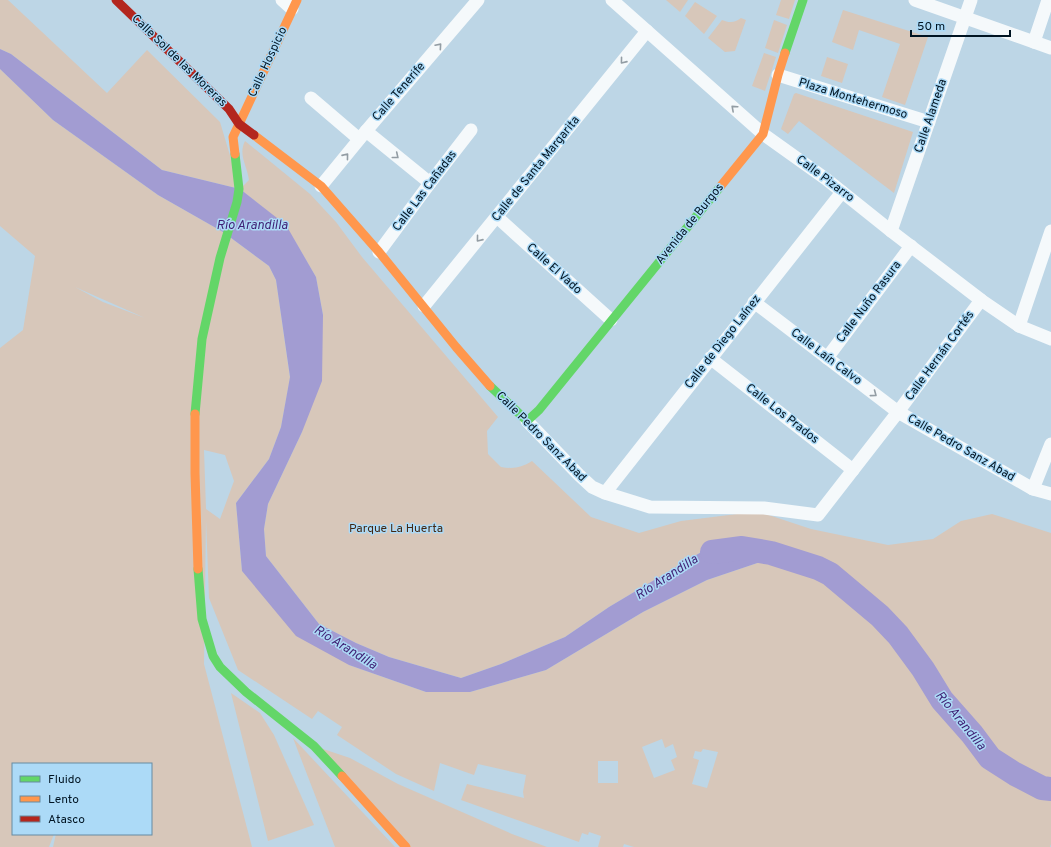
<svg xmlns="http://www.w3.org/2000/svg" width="1051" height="847" font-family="Overpass,sans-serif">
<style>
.green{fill:#d7c7ba;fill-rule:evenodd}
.water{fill:#a29cd2}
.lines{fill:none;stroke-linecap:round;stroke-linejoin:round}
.river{stroke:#a29cd2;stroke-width:24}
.street{stroke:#f5f9fb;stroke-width:13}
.fast{stroke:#63d668;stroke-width:9}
.slow{stroke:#ff974d;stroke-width:9}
.jam{stroke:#b3261e;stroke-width:9}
.oneway{stroke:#939da4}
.labels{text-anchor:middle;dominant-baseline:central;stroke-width:3;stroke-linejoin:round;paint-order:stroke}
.street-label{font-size:12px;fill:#001422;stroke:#acdaf7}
.park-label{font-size:12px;fill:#432711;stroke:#acdaf7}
.water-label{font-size:13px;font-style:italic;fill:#3f1f73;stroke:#acdaf7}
</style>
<rect width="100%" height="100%" fill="#bdd6e6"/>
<!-- green -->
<g class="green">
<path d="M0,0H8L107,93L147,50L220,122L240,189L249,180C247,165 238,155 245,141L310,194L336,222L362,257L498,417L487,431L488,454L501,467C513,469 521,468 532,461L591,517L639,533L681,521L737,514L757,511L811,529L888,545L933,539L961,521L992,514L1051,533V844L1050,847H634L624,844L623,847H598L601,836L589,832L588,835L582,833L579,842L461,800L467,784L524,798L523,792L526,775L478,764L474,775L440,763L434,791L396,774L337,735L342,727L318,711L312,719L238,670L209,598L206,520L204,664L252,847H53L56,834H151V764H13V834H54L49,847H0V348L23,330L35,256L0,226V69L53,120L158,195L223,232L269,266L276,280L290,378L281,427L269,459L236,503L242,571L349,665L426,692H470L546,670L643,612L707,580L772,558L771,553L703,551L609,607L565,637L501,664L461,678L389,657L356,643L319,624L266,556L264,529L268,504L302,432L323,315L316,277L286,226L240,189L162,170L11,54L0,49ZM75,287L145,318L103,302ZM204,450L225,455L234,481L220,519L206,509ZM662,739L665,748L673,744L677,757L671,760L675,770L654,778L642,747ZM703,749L718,752L707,788L692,784L699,760L693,758L695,751L701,752ZM598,761H618V783H598Z"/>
<polygon points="666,0 688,0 680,12"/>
<polygon points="781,0 795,0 789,19 776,15"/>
<polygon points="695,2 717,16 704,34 685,16"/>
<polygon points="843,10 928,37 905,105 882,97 900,44 859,30 853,50 832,42"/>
<path d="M741,18L746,20L735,51L725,52L708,38L722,20C729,23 735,23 741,18Z"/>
<polygon points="774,20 787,25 778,53 765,48"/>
<polygon points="764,53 776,57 765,91 752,86"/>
<polygon points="827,57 848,64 842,83 821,76"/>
<polygon points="796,93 913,132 894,193 799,121 788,134 781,129 794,94"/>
<polygon points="231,693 260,713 274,735 314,825 268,841"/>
<polygon points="293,738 395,847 335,847"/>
<polygon points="314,746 350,758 398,784 512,834 547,847 406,847"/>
</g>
<!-- water -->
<polygon class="water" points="0,49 11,54 162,170 240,189 286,225 316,277 323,315 322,381 302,432 268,504 264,529 266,556 319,624 356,643 389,657 461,678 501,664 565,637 609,607 703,551 742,548 771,553 772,558 707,580 643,612 546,670 470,692 426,692 349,665 296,636 242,571 236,503 269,459 281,427 290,377 276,280 269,266 223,232 158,195 53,120 0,69"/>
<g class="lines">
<!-- river -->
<polyline class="river" points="712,552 742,548 771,553 818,568 830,574 880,616 898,635 923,669 942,700 972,734 990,758 1015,774 1042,788 1051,789"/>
<!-- street -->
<g class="street">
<polyline points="282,0 292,9"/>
<polyline points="612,0 763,134 826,179 891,231 981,300 1019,326 1051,339"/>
<polyline points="915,0 1051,48"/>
<polyline points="1034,42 1048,0"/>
<polyline points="778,75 929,122"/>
<polyline points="311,98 359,139"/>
<polyline points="366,131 430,183"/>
<polyline points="321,186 366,131 478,0"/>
<polyline points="497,217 611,320"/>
<polyline points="891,231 971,0"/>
<polyline points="379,252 430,183 471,130"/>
<polyline points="754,302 898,412 981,300"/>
<polyline points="424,306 647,31"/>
<polyline points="1019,326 1051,231"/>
<polyline points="710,358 853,470"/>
<polyline points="827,358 911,246"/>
<polyline points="527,421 579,475 592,487 605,493 650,507 764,508 818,515 898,412 1033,489 1051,494"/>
<polyline points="1033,489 1051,444"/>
<polyline points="605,493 842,192"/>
</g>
<!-- fast -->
<g class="fast">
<polyline points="785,53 803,0"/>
<polyline points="490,386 527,421 539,410 720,187"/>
<polyline points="195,414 202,339 220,258 237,202 239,189 235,154"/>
<polyline points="198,569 202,619 213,656 220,667 246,692 314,746 342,776"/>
</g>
<!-- slow -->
<g class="slow">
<polyline points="254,135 321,186 379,252 456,347 490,386"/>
<polyline points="235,154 233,137 297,0"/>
<polyline points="720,187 763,134 778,75 785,53"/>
<polyline points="195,414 195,473 198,569"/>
<polyline points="342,776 406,847"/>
</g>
<!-- jam -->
<polyline class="jam" points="116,0 229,109 239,124 254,135"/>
</g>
<!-- one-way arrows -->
<defs><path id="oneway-chevron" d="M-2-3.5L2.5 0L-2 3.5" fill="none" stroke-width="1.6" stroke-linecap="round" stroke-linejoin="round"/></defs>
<g class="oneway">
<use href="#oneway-chevron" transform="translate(439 46) rotate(-49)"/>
<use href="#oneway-chevron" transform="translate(623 61) rotate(129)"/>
<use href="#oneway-chevron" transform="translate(734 108) rotate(-138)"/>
<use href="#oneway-chevron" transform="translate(346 156) rotate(-51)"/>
<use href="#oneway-chevron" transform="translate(396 156) rotate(39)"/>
<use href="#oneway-chevron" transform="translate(479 239) rotate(129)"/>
<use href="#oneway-chevron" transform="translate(874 394) rotate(37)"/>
</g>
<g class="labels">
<!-- street labels -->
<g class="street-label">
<text transform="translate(179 61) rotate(44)">Calle Sol de las Moreras</text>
<text transform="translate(268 62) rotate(-65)">Calle Hospicio</text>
<text transform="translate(399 92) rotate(-49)">Calle Tenerife</text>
<text transform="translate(853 99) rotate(17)">Plaza Montehermoso</text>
<text transform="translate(931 116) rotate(-71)">Calle Alameda</text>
<text transform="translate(536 169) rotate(-51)">Calle de Santa Margarita</text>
<text transform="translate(825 179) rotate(37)">Calle Pizarro</text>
<text transform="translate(425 191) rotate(-53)">Calle Las Cañadas</text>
<text transform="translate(690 224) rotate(-51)">Avenida de Burgos</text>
<text transform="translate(554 269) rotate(42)">Calle El Vado</text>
<text transform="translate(869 302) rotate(-53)">Calle Nuño Rasura</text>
<text transform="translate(723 342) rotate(-52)">Calle de Diego Laínez</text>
<text transform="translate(940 356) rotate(-54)">Calle Hernán Cortés</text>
<text transform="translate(826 357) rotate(37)">Calle Laín Calvo</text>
<text transform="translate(782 414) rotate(38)">Calle Los Prados</text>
<text transform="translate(541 437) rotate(45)">Calle Pedro Sanz Abad</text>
<text transform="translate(961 448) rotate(30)">Calle Pedro Sanz Abad</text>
</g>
<!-- park labels -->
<g class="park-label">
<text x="396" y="529">Parque La Huerta</text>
</g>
<!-- water labels -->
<g class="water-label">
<text x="252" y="226">Río Arandilla</text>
<text transform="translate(667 578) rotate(-33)">Río Arandilla</text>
<text transform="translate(345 648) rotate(32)">Río Arandilla</text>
<text transform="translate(960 721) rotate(51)">Río Arandilla</text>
</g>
</g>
<!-- legend -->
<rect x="12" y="763" width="140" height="72" fill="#acdaf7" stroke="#678ba2"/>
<rect x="20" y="776" width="20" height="6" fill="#63d668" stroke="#678ba2"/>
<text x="48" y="783" font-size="12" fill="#001422">Fluido</text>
<rect x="20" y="796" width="20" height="6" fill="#ff974d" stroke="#678ba2"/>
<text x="48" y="803" font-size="12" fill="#001422">Lento</text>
<rect x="20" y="816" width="20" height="6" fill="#b3261e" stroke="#678ba2"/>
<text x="48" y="823" font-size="12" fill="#001422">Atasco</text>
<!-- scale -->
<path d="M911 30v6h99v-6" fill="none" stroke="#001422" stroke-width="2"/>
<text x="917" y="30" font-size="12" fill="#001422" stroke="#acdaf7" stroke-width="3" paint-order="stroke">50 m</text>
</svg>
